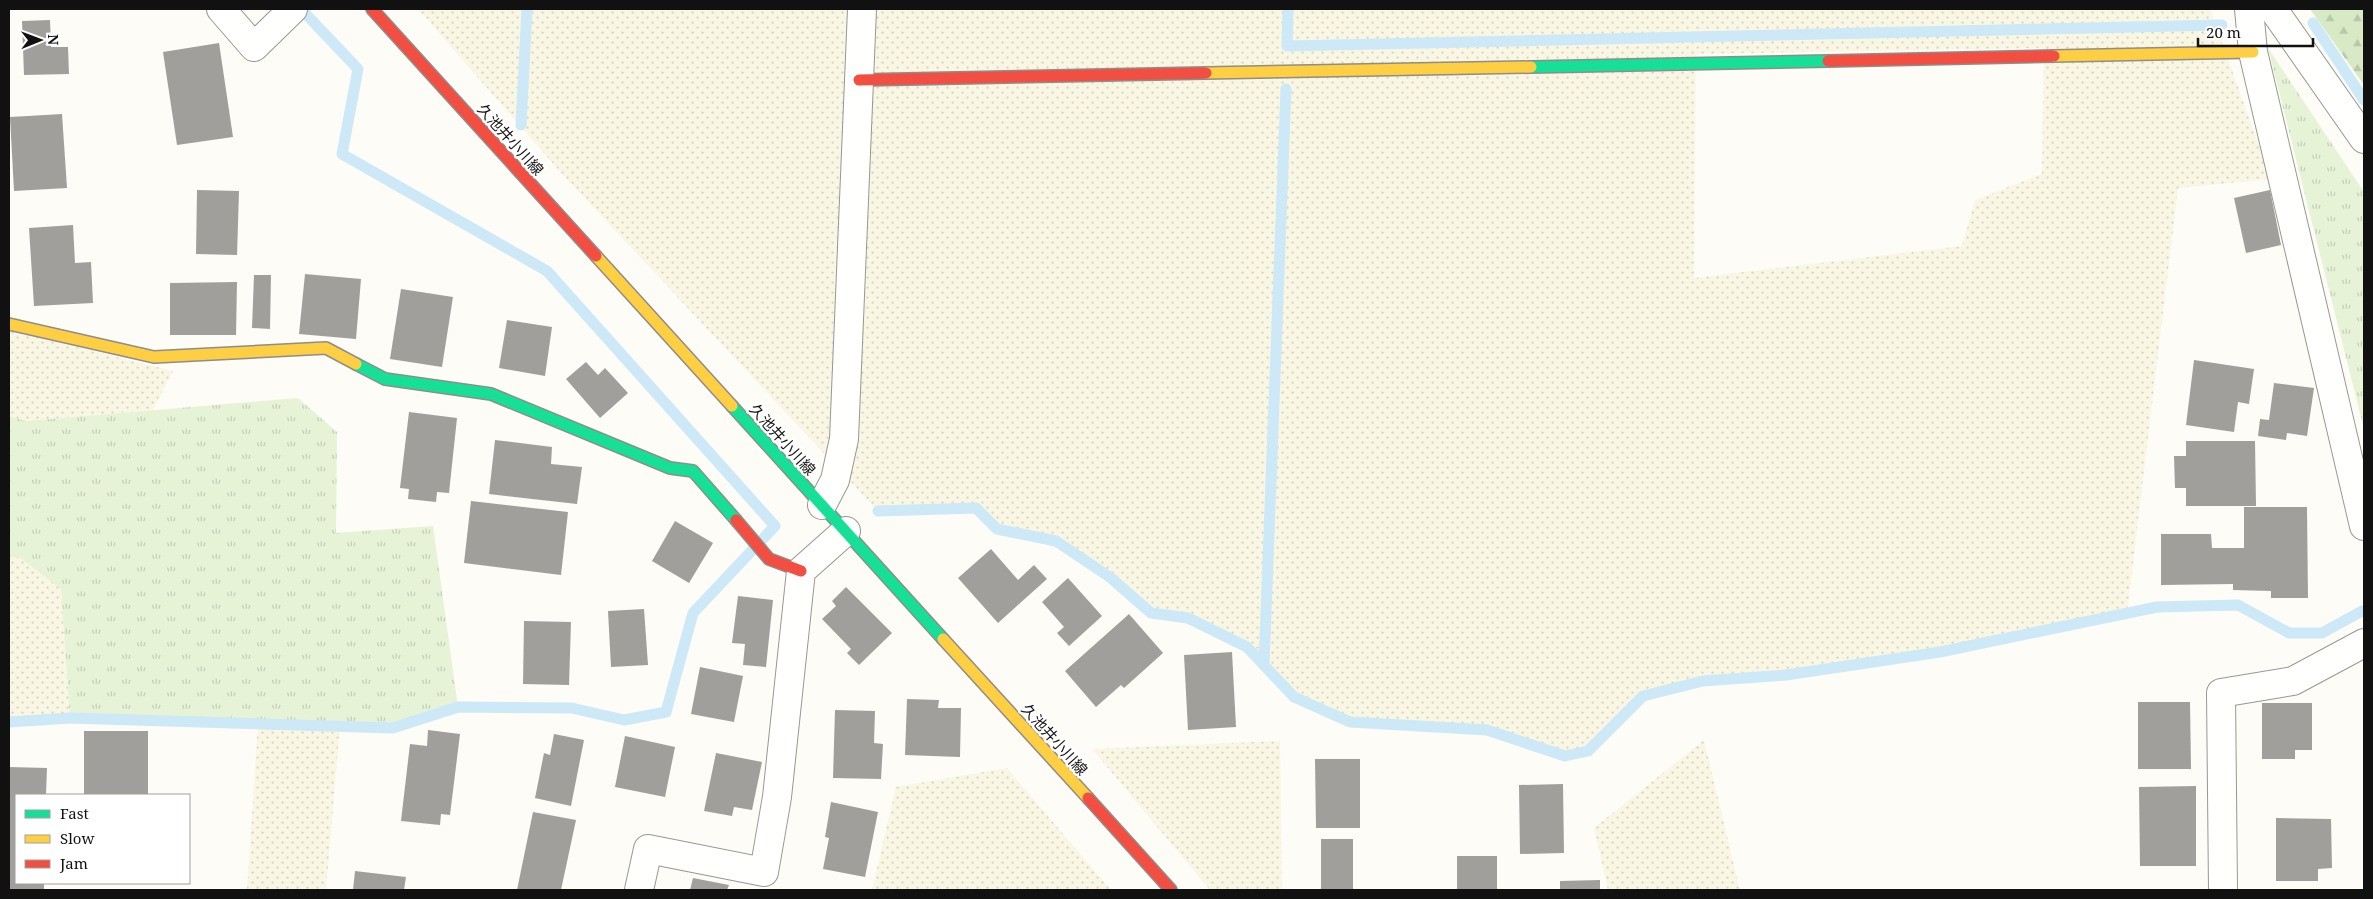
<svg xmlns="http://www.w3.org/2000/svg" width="2373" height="899" font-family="'Noto Serif','Noto Sans JP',serif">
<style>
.farmland{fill:url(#farmland-dots);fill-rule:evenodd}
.grass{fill:url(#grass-tufts)}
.forest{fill:url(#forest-firs)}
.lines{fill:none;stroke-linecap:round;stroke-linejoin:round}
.stream{stroke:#cde8f7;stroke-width:11}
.building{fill:#a19f9c}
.street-casing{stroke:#979795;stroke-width:30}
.fast-casing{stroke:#8e8d8b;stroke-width:14}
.slow-casing{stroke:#8e8d8b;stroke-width:14}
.jam-casing{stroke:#8e8d8b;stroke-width:14}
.street{stroke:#fffffe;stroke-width:28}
.fast{stroke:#16e098;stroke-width:11}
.slow{stroke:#ffcf43;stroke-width:11}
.jam{stroke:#f24e42;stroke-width:11}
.labels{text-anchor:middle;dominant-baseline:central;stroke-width:5;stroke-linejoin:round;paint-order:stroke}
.street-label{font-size:15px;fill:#111;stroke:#fff}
</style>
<defs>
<pattern id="farmland-dots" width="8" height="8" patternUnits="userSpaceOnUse" patternTransform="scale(1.25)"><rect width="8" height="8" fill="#f9f7e4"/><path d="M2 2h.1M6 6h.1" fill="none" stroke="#d4d3c3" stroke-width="1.8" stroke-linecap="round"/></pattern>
<pattern id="grass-tufts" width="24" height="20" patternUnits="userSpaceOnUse" patternTransform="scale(1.25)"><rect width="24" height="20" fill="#e7f3d7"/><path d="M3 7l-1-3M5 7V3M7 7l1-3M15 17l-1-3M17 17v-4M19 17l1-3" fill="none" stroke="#c5cfb8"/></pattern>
<pattern id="forest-firs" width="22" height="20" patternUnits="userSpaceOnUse" patternTransform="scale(1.25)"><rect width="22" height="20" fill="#d8eac5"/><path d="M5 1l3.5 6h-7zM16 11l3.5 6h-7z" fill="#b8c8a8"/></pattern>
</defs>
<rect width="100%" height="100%" fill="#fdfcf7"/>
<!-- farmland -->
<g class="farmland">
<path d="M418,9H2210L2271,179L2178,188L2127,613L1940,652L1786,675L1703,681L1643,696L1588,751L1565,756L1487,730L1350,722L1294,697L1247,647L1188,618L1151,613L1111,578L1056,541L997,529L976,508L878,511L563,175ZM2044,48L2042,174L1975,200L1962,246L1694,278L1696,54Z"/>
<polygon points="9,330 173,371 153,410 26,421 9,416"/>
<polygon points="9,557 20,558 61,588 70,718 9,722"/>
<polygon points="258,724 340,726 326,890 247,890"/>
<polygon points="1704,740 1740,890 1608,890 1594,828"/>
<polygon points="1280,741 1282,890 1210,890 1092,749"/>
<polygon points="1007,768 1111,890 872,890 896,787"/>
</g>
<!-- grass -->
<g class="grass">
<polygon points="2268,48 2364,192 2364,429"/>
<polygon points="298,398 337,432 336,533 433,526 458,707 393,728 70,718 61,589 20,558 9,557 9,416 26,421"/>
</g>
<!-- forest -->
<polygon class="forest" points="2310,9 2364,9 2364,85"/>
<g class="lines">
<!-- stream -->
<g class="stream">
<polyline points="1288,9 1287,46 2222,25"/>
<polyline points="2313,23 2364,100"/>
<polyline points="521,125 527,9"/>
<polyline points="878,511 976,508 997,529 1056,541 1111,578 1151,613 1188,618 1247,647 1294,697 1350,722 1487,730 1565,756 1588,751 1643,696 1703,681 1786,675 1940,652 2157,607 2238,605 2289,633 2322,633 2362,611"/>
<polyline points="1264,665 1286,89"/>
<polyline points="9,722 70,718 393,728 458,707 572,708 624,720 666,712 693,613 775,526 547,271 342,154 358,69 301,9"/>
</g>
</g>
<!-- building -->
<g class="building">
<polygon points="50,20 51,47 68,47 69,74 24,75 22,21"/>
<polygon points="219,43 233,137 177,145 163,52"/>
<polygon points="62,114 67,188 14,191 10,117"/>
<polygon points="197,190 239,191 237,255 196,254"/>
<polygon points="2270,190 2281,245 2246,253 2234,198"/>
<polygon points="73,225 75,263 91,262 93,303 34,306 29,228"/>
<polygon points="305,274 361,279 356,339 299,334"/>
<polygon points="254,275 271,275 270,329 252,328"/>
<polygon points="237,282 236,335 170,335 170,283"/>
<polygon points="401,289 453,297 442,367 390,359"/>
<polygon points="507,320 552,327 545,376 499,368"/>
<polygon points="2194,360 2254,369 2249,404 2238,402 2234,432 2186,425"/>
<polygon points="586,362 598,375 605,368 628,393 600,418 566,379"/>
<polygon points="2274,383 2314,388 2307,436 2287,433 2286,440 2258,436 2260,419 2269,420"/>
<polygon points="409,412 457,418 449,493 437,492 436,502 408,499 409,489 400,488"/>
<polygon points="495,440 552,447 551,464 582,467 577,504 489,494"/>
<polygon points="2186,441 2255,441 2256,506 2186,506 2186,488 2175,488 2174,456 2186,456"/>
<polygon points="471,501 568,512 561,575 464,563"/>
<polygon points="2244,507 2307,507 2308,598 2271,598 2271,591 2233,590 2233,584 2161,585 2161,534 2211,534 2212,548 2244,548"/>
<polygon points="675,521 713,543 689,583 652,561"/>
<polygon points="991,549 1018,580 1034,565 1047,579 998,623 958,578"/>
<polygon points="1068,578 1102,616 1069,646 1057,633 1064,627 1042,602"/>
<polygon points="846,587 892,633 859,665 847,653 851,649 822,619 836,606 832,601"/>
<polygon points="738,596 773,600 766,667 743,665 745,644 732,643"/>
<polygon points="644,609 648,665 611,667 608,611"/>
<polygon points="1129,614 1163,653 1124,688 1121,685 1096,707 1065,671"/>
<polygon points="524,621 571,622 569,685 523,684"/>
<polygon points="1232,652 1236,727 1188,730 1184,655"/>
<polygon points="700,667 743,676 734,722 691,714"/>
<polygon points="907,699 939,700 938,708 961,708 960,757 905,755"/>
<polygon points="2138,702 2190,702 2191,769 2138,769"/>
<polygon points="2262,703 2312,703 2312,750 2295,750 2295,759 2262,759"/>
<polygon points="835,710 875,711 874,743 883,744 881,779 833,778"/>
<polygon points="428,730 460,734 450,815 441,814 440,825 401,821 410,744 427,746"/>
<rect x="84" y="731" width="64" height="64"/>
<polygon points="554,734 584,740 571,806 535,798 544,753 550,755"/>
<polygon points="625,736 675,747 665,797 615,787"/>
<polygon points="716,753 762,762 752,810 734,807 732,816 704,811"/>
<polygon points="1315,759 1360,759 1360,828 1316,828"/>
<polygon points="9,767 47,768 46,795 16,795 16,883 44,883 44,890 9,890"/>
<polygon points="1563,784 1564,853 1520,854 1519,785"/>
<polygon points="2196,786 2196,866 2140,866 2139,787"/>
<polygon points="831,802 878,812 865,877 823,869 829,838 825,837"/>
<polygon points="533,812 576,820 561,890 517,890"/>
<polygon points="2276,818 2331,819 2332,868 2318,869 2318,881 2276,881"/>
<rect x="1321" y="839" width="32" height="51"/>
<rect x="1457" y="856" width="40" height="34"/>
<polygon points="355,871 406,877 404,890 353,890"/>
<polygon points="693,878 729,885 727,890 690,890"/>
<polygon points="1600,880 1600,890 1560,890 1560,881"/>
</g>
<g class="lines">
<defs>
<g id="street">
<polyline points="221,9 254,47 293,9"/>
<polyline points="2249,9 2253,52 2364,526"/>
<polyline points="2273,9 2364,139"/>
<polyline points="822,505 835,480 844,439 862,9"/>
<polyline points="639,890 648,849 764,872 777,797 801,571 846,531"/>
<polyline points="2223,890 2221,693 2293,681 2364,643"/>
</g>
<g id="fast">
<polyline points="1531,67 1828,61"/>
<polyline points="356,364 385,379 491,394 670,468 693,471 736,520"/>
<polyline points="732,406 943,639"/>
</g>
<g id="slow">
<polyline points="2054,56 2253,52"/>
<polyline points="1206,73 1531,67"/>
<polyline points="596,256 732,406"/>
<polyline points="9,324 154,357 326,348 356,364"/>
<polyline points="943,639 1088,798"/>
</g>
<g id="jam">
<polyline points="372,9 596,256"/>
<polyline points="1828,61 2054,56"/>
<polyline points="859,80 1206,73"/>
<polyline points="736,520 769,559 801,571"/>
<polyline points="1088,798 1171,890"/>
</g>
</defs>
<!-- street casing -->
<use href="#street" class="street-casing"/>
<!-- fast casing -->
<use href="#fast" class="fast-casing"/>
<!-- slow casing -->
<use href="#slow" class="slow-casing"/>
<!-- jam casing -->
<use href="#jam" class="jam-casing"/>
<!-- street -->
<use href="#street" class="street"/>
<!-- fast -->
<use href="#fast" class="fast"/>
<!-- slow -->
<use href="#slow" class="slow"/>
<!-- jam -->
<use href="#jam" class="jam"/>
</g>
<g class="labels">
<!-- street labels -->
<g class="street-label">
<text transform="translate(511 139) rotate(48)">久池井小川線</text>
<text transform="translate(783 439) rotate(48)">久池井小川線</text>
<text transform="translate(1055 739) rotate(48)">久池井小川線</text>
</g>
</g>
<!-- border -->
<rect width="2373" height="899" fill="none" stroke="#111111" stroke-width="20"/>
<!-- legend -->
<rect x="15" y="794" width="175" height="90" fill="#ffffff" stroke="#a0a0a0"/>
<rect x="25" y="810" width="25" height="8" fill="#16e098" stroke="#a0a0a0"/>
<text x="60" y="819" font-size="15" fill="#111111">Fast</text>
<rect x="25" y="835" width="25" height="8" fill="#ffcf43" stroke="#a0a0a0"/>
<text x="60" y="844" font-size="15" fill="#111111">Slow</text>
<rect x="25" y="860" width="25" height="8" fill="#f24e42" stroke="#a0a0a0"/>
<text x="60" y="869" font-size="15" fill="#111111">Jam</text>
<!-- north arrow -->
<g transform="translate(40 40) rotate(89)" stroke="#ffffff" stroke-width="4" paint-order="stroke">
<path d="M0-4L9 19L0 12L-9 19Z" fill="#111111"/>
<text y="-8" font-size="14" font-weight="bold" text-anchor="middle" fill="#111111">N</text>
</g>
<!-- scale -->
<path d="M2198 38v8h115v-8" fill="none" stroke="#111111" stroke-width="2.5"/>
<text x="2206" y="38" font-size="15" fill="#111111" stroke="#ffffff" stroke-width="4" paint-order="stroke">20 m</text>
</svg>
